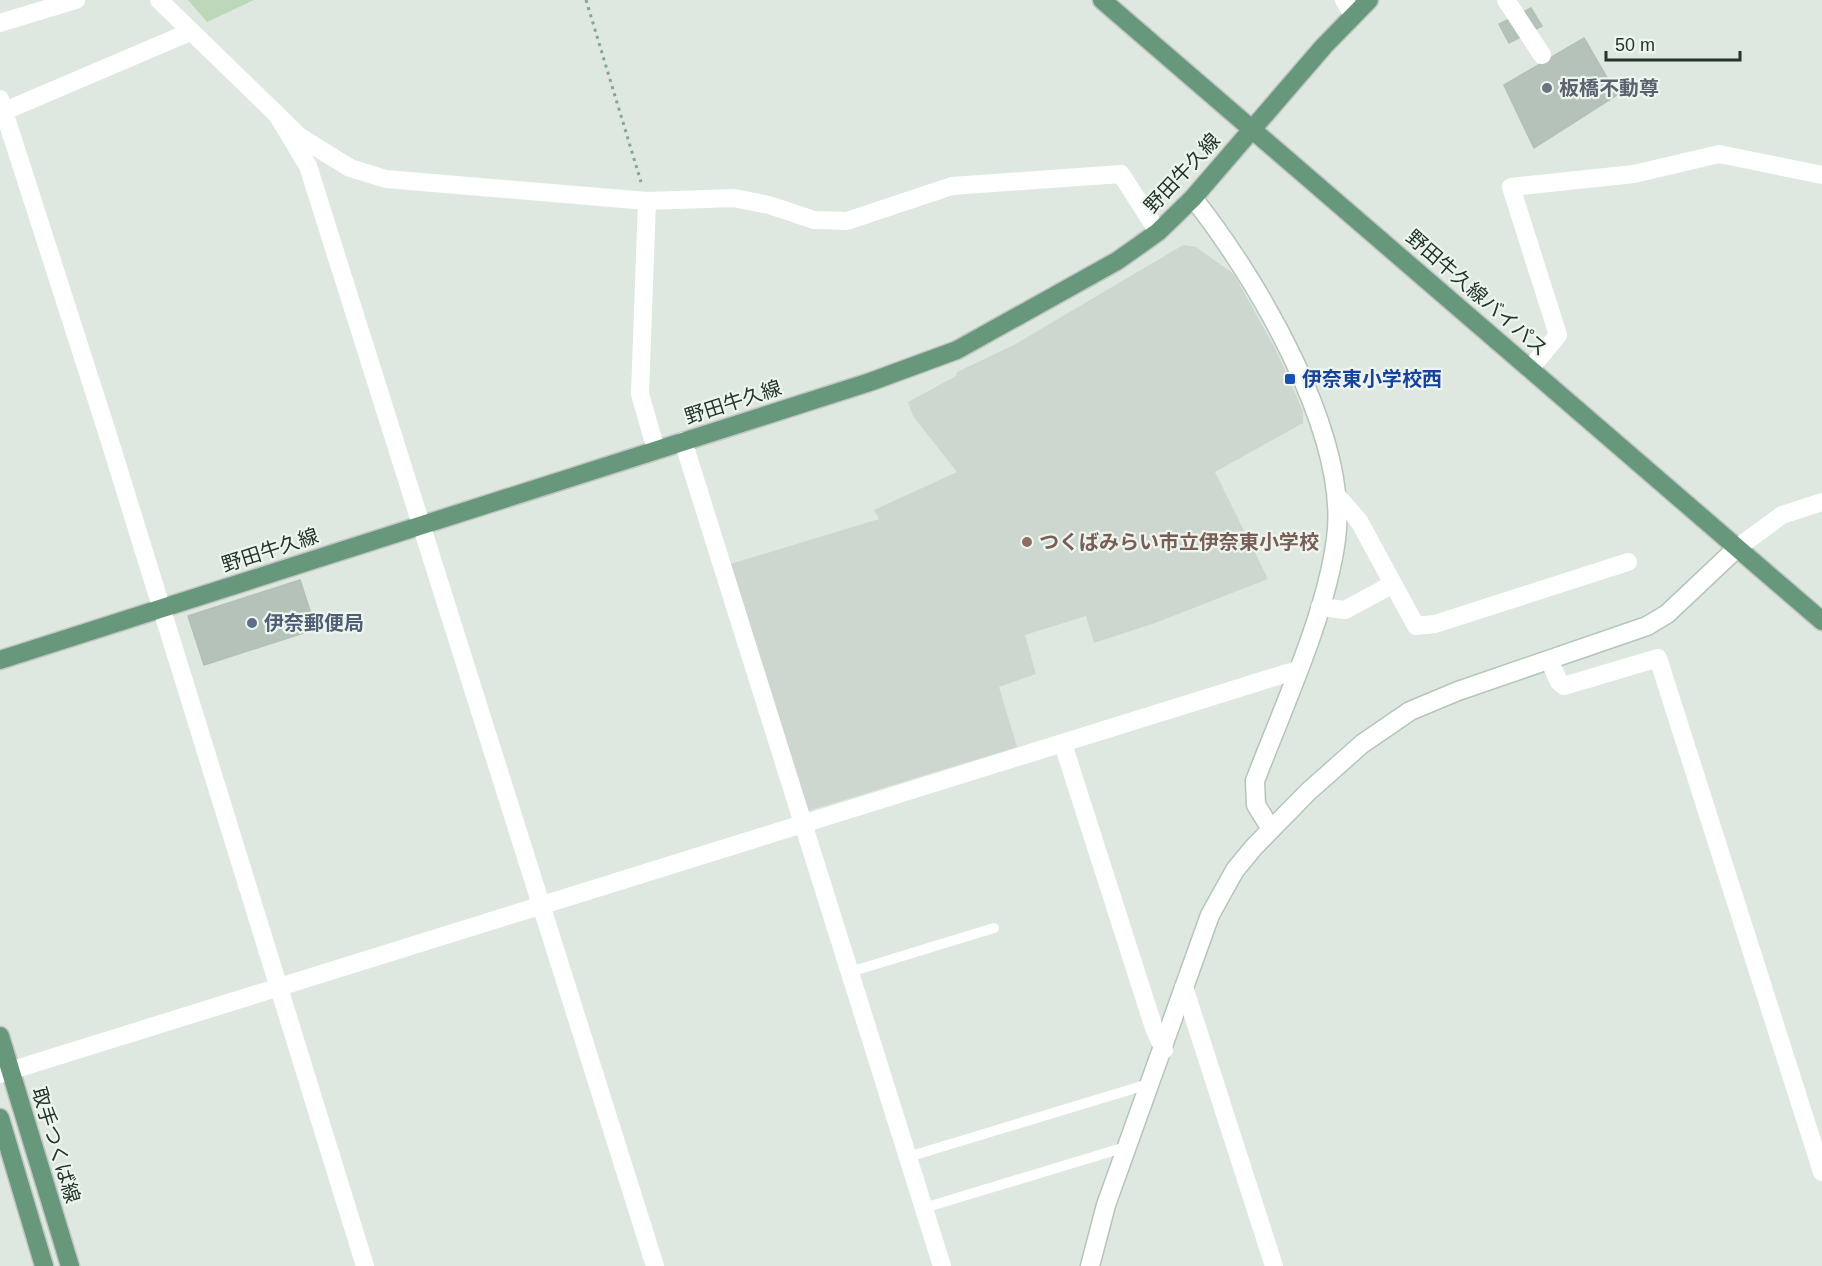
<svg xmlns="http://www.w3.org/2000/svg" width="1822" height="1266" font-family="Arial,'Noto Sans JP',sans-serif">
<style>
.built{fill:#cdd7cf}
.green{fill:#bcd7ba}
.building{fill:#b4c2b9;stroke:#b2c0b6;stroke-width:1.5}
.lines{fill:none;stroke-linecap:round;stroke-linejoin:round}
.secondary-casing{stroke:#b3c6b9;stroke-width:21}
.primary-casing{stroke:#c1c6c3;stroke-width:21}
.path{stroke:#83a790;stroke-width:3;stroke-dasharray:3 4.5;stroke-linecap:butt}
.lane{stroke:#fff;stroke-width:10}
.street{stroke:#fff;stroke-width:18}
.secondary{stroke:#fff;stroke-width:18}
.primary{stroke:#68987c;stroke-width:18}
.worship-dot{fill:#6b7280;stroke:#eef5ef;stroke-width:2}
.transit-dot{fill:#1a4fb4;stroke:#eef5ef;stroke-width:2}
.education-dot{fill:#8d6e63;stroke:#eef5ef;stroke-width:2}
.service-dot{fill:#5c6f8a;stroke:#eef5ef;stroke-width:2}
.labels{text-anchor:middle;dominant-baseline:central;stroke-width:4.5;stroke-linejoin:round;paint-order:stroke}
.worship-label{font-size:20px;font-weight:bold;fill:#5b616d;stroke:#eef5ef;text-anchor:start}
.street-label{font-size:20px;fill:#22352a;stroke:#eef5ef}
.transit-label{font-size:20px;font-weight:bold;fill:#164399;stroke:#eef5ef;text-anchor:start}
.education-label{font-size:20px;font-weight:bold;fill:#785e54;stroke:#eef5ef;text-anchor:start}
.service-label{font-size:20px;font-weight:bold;fill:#4e5e75;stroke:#eef5ef;text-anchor:start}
</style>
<rect width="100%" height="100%" fill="#dee8e0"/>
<!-- built -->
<polygon class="built" points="1183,245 1196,247 1234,274 1277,352 1303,411 1303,423 1215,472 1268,579 1155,623 1094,643 1086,616 1025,635 1036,674 999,687 1017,747 805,812 727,565 879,519 874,510 957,472 913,416 908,402 956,376 957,372 1014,345"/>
<!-- green -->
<polygon class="green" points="188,0 254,0 207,22"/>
<!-- building -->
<g class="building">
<polygon points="1531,8 1542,26 1509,43 1499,24"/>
<polygon points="1584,38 1617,95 1534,148 1504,85"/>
<polygon points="300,580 316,629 204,665 188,616"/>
</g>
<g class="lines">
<defs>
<g id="secondary">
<path d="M1193,198C1256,277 1350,435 1336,539C1326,616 1283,707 1255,781L1256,805L1271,829"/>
<polyline points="1090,1266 1106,1205 1210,915 1235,870 1254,847 1309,791 1362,744 1410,711 1458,691 1647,626 1667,614 1737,548"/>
</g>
<g id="primary">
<polyline points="1102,0 1822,621"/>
<polyline points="0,660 870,382 957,350 1117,261 1158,232 1193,198 1324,46 1369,0"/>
<polyline points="0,1036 70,1266"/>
<polyline points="0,1118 44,1266"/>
</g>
</defs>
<!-- secondary casing -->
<use href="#secondary" class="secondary-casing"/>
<!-- primary casing -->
<use href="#primary" class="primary-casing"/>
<!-- path -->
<polyline class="path" points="586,0 641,182"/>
<!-- lane -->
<g class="lane">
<polyline points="850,972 994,928"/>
<polyline points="908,1157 1152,1083"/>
<polyline points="924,1208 1129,1146"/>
</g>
<!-- street -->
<g class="street">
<polyline points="159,0 300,137 350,168 386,179 647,201 734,198 769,205 814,220 847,221 952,186 1121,174 1158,232"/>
<polyline points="1344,0 1353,15"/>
<polyline points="1506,0 1542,55"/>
<polyline points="0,23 76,0"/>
<polyline points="0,99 107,432 365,1266"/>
<polyline points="0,113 190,32"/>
<polyline points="278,116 308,166 655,1266"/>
<polyline points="647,201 640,394 656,450"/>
<polyline points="1530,369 1558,335 1511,187 1634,174 1719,154 1822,175"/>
<polyline points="683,441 942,1266"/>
<polyline points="1337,496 1359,521 1416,626 1435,624 1628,562"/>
<polyline points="1737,548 1782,515 1822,502"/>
<polyline points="1320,607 1345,610 1393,584"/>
<polyline points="1550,662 1559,682 1564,686 1658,658 1822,1172"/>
<polyline points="1063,744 1154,1028 1164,1050"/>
<polyline points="1184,987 1274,1266"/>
<polyline points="0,1074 1297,670"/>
</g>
<!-- secondary -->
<use href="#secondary" class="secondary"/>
<!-- primary -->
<use href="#primary" class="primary"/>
</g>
<!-- markers -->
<circle class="worship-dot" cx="1547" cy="88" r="6"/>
<rect class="transit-dot" x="1284" y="373" width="12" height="12" rx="3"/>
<circle class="education-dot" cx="1027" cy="542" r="6"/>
<circle class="service-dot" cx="252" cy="623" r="6"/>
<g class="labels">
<!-- worship labels -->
<g class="worship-label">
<text x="1559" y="88">板橋不動尊</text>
</g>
<!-- street labels -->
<g class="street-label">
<text transform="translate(1182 173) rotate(-47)">野田牛久線</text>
<text transform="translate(1477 293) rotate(41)">野田牛久線バイパス</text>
<text transform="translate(733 402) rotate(-18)">野田牛久線</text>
<text transform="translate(270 550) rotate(-18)">野田牛久線</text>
<text transform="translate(56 1145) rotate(73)">取手つくば線</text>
</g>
<!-- transit labels -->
<g class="transit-label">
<text x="1302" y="379">伊奈東小学校西</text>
</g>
<!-- education labels -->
<g class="education-label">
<text x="1039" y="542">つくばみらい市立伊奈東小学校</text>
</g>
<!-- service labels -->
<g class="service-label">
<text x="264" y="623">伊奈郵便局</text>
</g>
</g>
<!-- scale -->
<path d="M1606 51v9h134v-9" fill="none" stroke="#22352a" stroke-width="3"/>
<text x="1615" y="51" font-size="18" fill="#22352a" stroke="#eef5ef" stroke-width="4.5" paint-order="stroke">50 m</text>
</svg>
